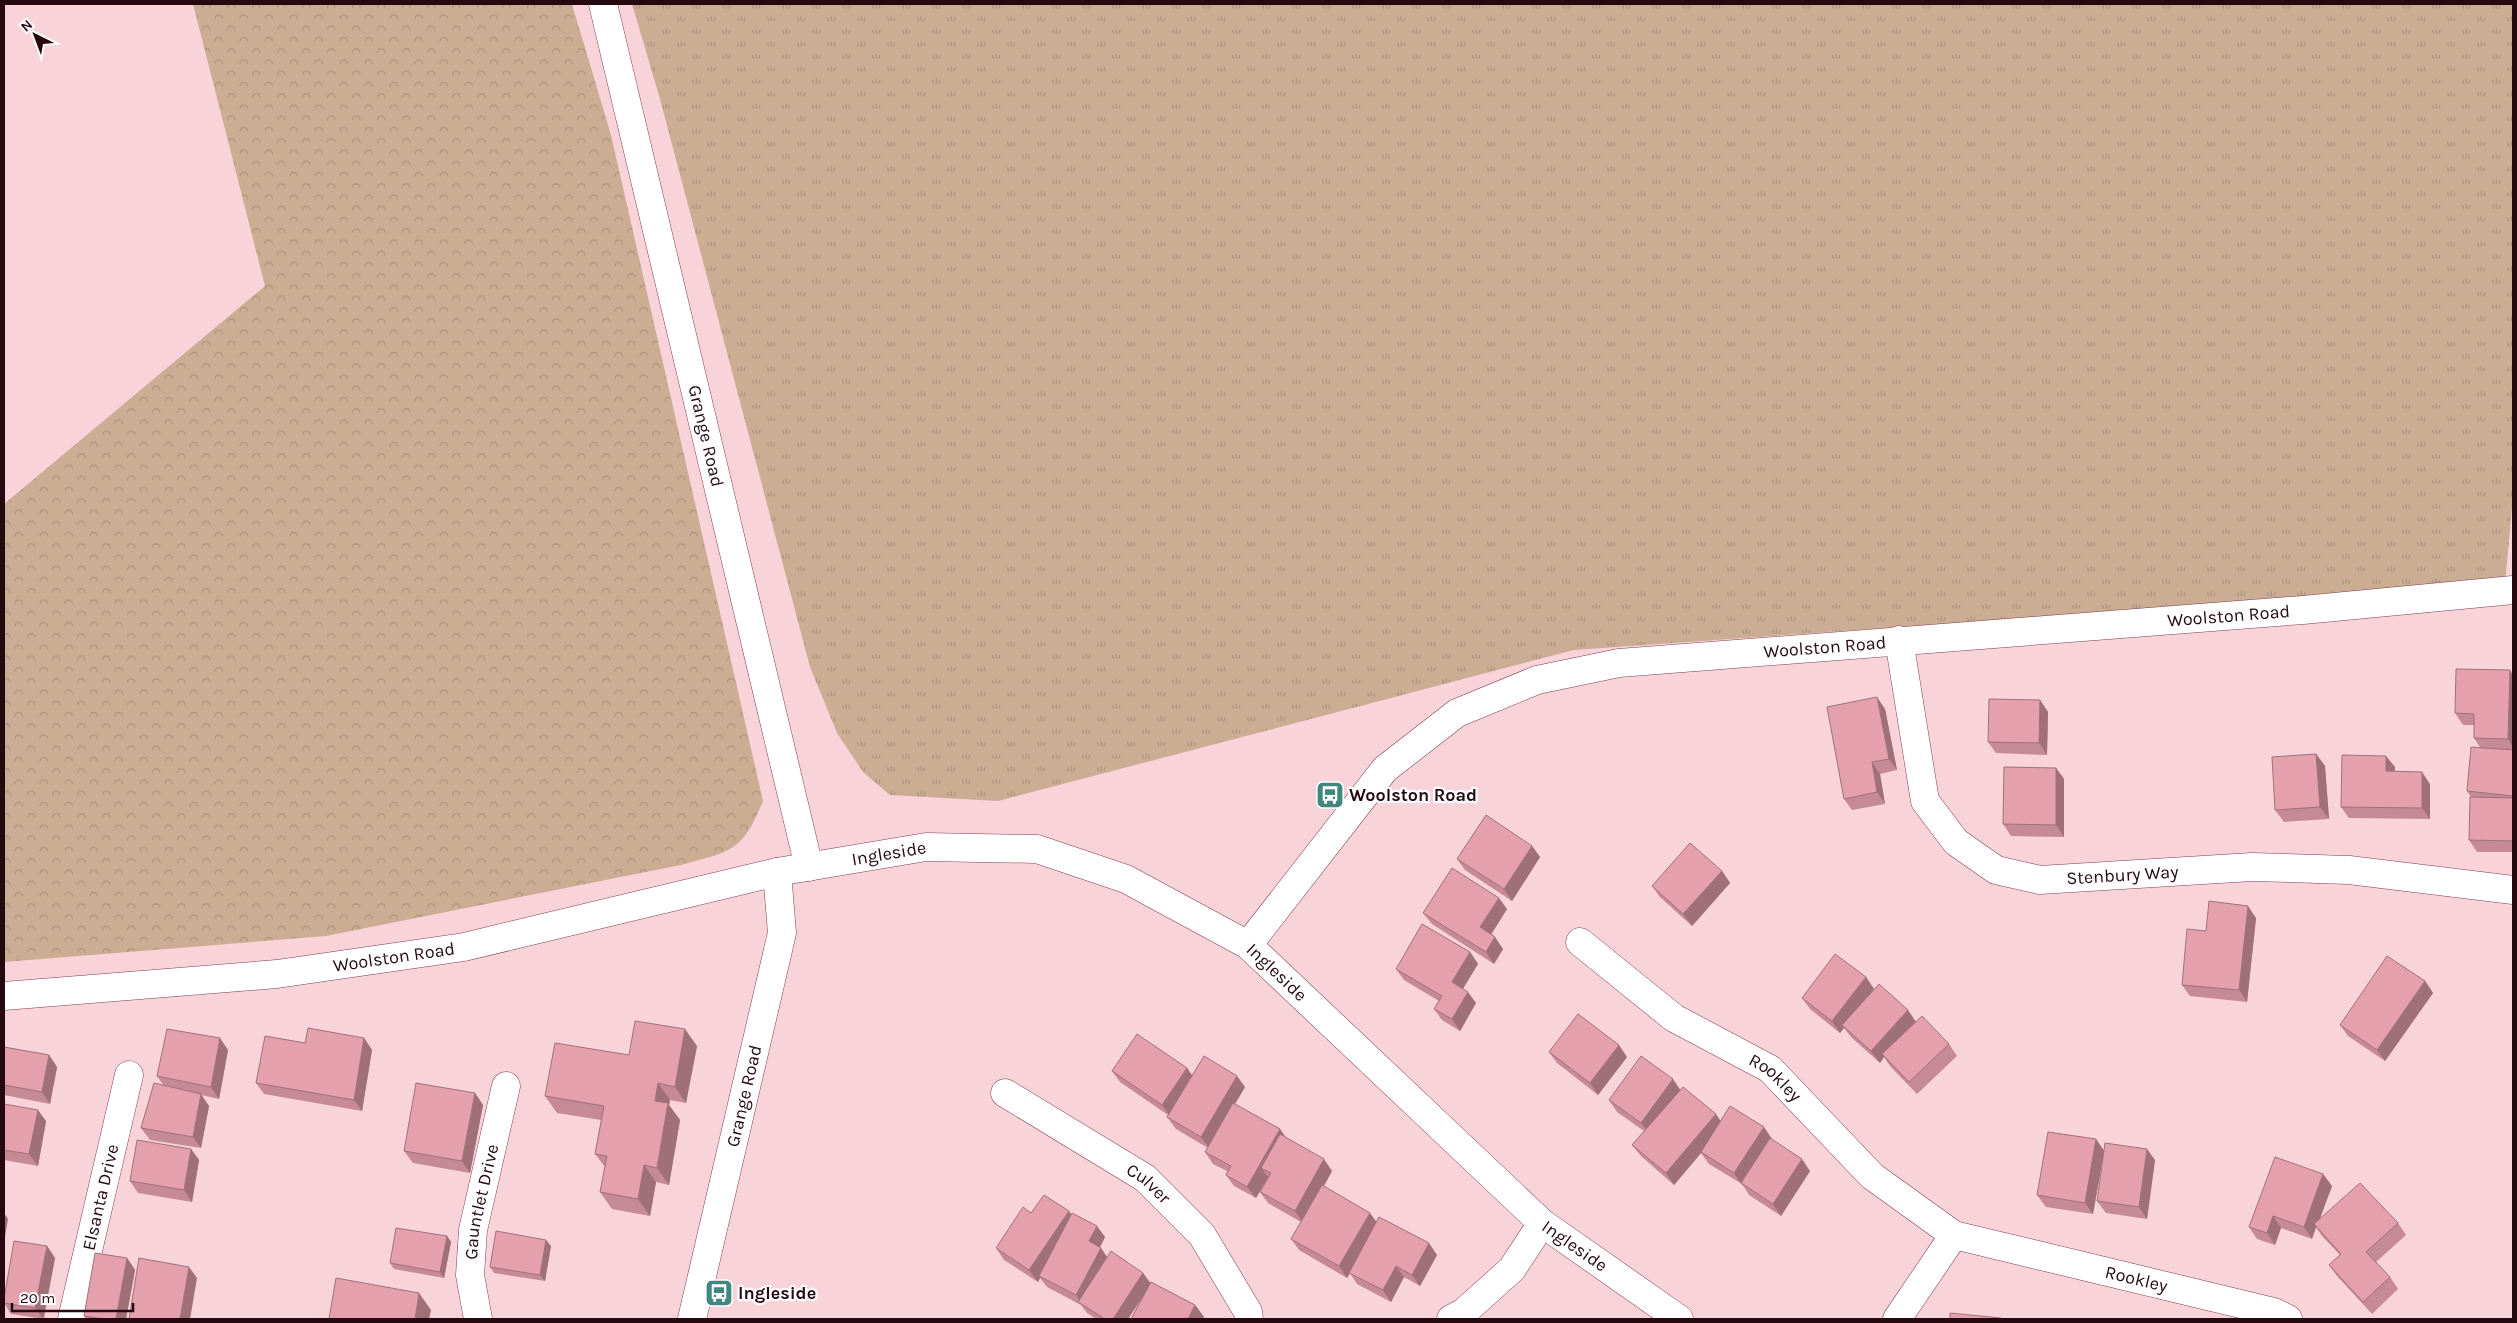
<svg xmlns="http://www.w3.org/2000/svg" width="2517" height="1323" font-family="Karla,sans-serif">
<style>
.grass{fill:url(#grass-tufts)}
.forest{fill:url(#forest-crowns)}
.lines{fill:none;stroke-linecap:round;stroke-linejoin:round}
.street-casing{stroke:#843b4d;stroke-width:29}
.secondary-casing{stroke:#843b4d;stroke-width:29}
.street{stroke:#fff;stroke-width:28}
.secondary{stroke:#fff;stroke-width:28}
.wall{fill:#c58a95}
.shaded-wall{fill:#a07079}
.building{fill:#e5a0ad;stroke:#a07079}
.labels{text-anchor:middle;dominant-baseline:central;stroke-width:4.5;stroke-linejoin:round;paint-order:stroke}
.street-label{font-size:18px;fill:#250810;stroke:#fff}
.poi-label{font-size:18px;font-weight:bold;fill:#250810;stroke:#fff;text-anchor:start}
</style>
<defs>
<pattern id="grass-tufts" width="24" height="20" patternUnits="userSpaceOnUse" patternTransform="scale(1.25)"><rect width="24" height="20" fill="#caad92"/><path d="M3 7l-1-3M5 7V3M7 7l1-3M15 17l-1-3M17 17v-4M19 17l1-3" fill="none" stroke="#ad937d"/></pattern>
<pattern id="forest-crowns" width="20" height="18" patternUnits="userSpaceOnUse" patternTransform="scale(1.25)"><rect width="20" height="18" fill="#caad92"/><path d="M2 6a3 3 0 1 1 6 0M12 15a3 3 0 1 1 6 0" fill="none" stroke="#ad937d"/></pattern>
</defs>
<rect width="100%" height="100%" fill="#f8d4da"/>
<!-- grass -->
<polygon class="grass" points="632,4 2513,4 2513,497 2505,584 1574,650 998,801 890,795 863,772 837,733 810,667 660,99"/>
<!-- forest -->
<path class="forest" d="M193,4H572L611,135L763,801C742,852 732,851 681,865L326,936L4,962V504L265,286Z"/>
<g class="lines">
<defs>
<g id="street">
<path id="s1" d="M1899,640L1925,801L1956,842L1996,870L2040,880L2252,867L2349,870L2513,890"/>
<path id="s2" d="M1580,942L1674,1018L1770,1069L1872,1176L1954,1235L2274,1312L2288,1319"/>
<path id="s3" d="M1005,1093L1145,1178L1202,1235L1248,1312L1249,1319"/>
<path id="s4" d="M72,1319L129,1075"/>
<path id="s5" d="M478,1319L470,1275L473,1230L506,1086"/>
<polyline points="1451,1319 1464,1312 1512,1269 1542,1223"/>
<polyline points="1897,1319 1954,1235"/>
</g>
<g id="secondary">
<path id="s6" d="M603,4L809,867"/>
<path id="s7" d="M1248,945L1385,769L1457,713L1537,680L1619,663L2303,610L2513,590"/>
<path id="s8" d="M4,996L277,974L464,947L777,872L926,847L1037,849L1126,879L1248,945L1542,1223L1679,1319"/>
<path id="s9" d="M692,1319L782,933L777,872"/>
</g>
</defs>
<!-- street casing -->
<use href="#street" class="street-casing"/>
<!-- secondary casing -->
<use href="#secondary" class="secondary-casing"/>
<!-- street -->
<use href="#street" class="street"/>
<!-- secondary -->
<use href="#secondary" class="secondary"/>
</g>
<!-- wall -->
<g class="wall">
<polygon points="2510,670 2513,676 2513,852 2477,852 2469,840 2471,797 2467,791 2480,747 2474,738 2474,725 2463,725 2455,713"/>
<polygon points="2040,700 2048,712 2047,755 1996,753 1988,742"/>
<polygon points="1885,709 1897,770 1880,774 1885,804 1852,810 1844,799"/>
<polygon points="2316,754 2325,766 2329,819 2284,822 2275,810"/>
<polygon points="2395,767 2394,772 2430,784 2430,819 2349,818 2341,807"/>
<polygon points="2056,768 2064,779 2064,837 2011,836 2003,824"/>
<polygon points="1532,846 1540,857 1512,901 1465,870 1457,859"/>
<polygon points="1722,871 1730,883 1692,926 1660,897 1652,886"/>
<polygon points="1507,909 1491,935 1503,949 1494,964 1432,924 1423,913"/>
<polygon points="2256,918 2247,1002 2190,996 2182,985 2206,931"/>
<polygon points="1470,952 1478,964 1463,989 1476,1003 1460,1031 1442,1020 1434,1009 1439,1001 1404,980 1396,969"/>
<polygon points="1866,977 1874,989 1867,998 1916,1021 1949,1044 1957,1056 1917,1094 1890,1066 1884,1057 1880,1063 1851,1037 1844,1028 1840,1033 1810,1009 1802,998"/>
<polygon points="2425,981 2433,993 2385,1061 2348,1036 2340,1025"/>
<polygon points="364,1038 372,1050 362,1111 264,1094 256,1083 305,1043"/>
<polygon points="697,1046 686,1103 670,1100 669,1105 680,1120 669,1185 656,1182 650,1216 612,1209 600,1192 605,1167 595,1154 601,1120 557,1113 545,1096 629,1055"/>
<polygon points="4,1047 49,1055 57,1067 50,1104 4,1095"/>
<polygon points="228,1050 219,1099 201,1095 209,1106 201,1148 150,1140 141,1128 164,1086 157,1076"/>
<polygon points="1549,1052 1627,1057 1598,1095 1557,1063"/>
<polygon points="1187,1068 1192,1075 1245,1087 1235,1104 1280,1129 1286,1138 1332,1171 1324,1186 1376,1222 1437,1255 1420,1286 1404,1277 1391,1302 1357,1284 1350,1273 1347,1278 1299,1250 1291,1239 1301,1222 1268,1203 1260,1192 1268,1177 1256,1198 1234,1186 1226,1175 1227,1171 1213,1164 1205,1152 1208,1148 1176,1129 1167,1117 1168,1115 1120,1082 1112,1071"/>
<polygon points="1681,1090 1721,1121 1772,1139 1810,1171 1781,1216 1749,1195 1742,1184 1709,1164 1701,1153 1674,1185 1641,1156 1632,1145 1644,1131 1617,1112 1609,1100"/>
<polygon points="475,1093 483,1105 470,1173 413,1163 404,1151"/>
<polygon points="4,1104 46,1121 38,1166 4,1160"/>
<polygon points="2096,1139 2104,1151 2093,1214 2046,1207 2037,1195"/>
<polygon points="191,1149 199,1160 192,1202 138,1193 130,1181"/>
<polygon points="2155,1160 2147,1219 2106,1213 2097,1201"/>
<polygon points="2323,1174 2332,1186 2319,1220 2398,1223 2406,1235 2376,1262 2390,1277 2398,1289 2372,1314 2337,1276 2329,1265 2340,1255 2322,1236 2316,1227 2312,1239 2281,1228 2275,1245 2257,1239 2249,1227"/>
<polygon points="1031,1213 1071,1215 1105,1237 1100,1247 1107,1257 1143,1273 1150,1283 1195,1305 1204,1317 1202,1319 1131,1319 1143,1297 1128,1319 1096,1319 1087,1313 1081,1305 1047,1287 1040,1278 1038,1282 1004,1260 996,1248"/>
<polygon points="447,1236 451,1242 444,1278 394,1269 390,1263"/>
<polygon points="47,1246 55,1258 44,1319 11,1314 4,1303 4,1299"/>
<polygon points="551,1246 545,1281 494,1273 490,1267"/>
<polygon points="127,1258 135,1270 126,1319 86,1319 84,1316"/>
</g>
<!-- shaded-wall -->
<g class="shaded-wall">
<polygon points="2510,670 2513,676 2513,747 2508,739"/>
<polygon points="1877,697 1885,709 1897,770 1889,759"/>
<polygon points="2040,700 2048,712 2047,755 2039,743"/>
<polygon points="2316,754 2325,766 2329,819 2320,807"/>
<polygon points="2386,756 2395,767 2394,783 2386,771"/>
<polygon points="1872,762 1880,774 1885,804 1877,792"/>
<polygon points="2056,768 2064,779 2064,837 2056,825"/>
<polygon points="2422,772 2430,784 2430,819 2422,808"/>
<polygon points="1532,846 1540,857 1512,901 1504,889"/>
<polygon points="1722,871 1730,883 1692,926 1683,914"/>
<polygon points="1499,898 1507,909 1488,939 1480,927"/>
<polygon points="2248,906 2256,918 2247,1002 2239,990"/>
<polygon points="1495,937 1503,949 1494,964 1486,952"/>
<polygon points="1470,952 1478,964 1460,993 1452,982"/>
<polygon points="1866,977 1874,989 1845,1027 1842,1025 1844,1028 1840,1033 1832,1021"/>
<polygon points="2425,981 2433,993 2385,1061 2377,1050"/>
<polygon points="1468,992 1476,1003 1460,1031 1452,1019"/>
<polygon points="1908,1010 1916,1022 1882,1054 1884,1057 1880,1063 1871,1051"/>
<polygon points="685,1029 697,1046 686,1103 675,1087"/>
<polygon points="220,1038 228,1050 219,1099 211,1087"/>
<polygon points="364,1038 372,1050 362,1111 354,1100"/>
<polygon points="1619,1045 1627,1057 1598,1095 1590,1083"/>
<polygon points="49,1055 57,1067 50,1104 42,1092"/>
<polygon points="1187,1068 1195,1080 1171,1117 1162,1105"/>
<polygon points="1237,1076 1245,1087 1209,1148 1201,1137"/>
<polygon points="1673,1079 1681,1091 1650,1134 1641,1123"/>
<polygon points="658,1083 670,1100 669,1105 680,1120 669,1185 657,1168 655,1101"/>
<polygon points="475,1093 483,1105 470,1173 462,1161"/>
<polygon points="201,1094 209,1106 201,1148 193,1137"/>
<polygon points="38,1110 46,1121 38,1166 29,1154"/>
<polygon points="1716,1114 1724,1126 1674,1185 1666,1173"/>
<polygon points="1764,1127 1772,1139 1742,1185 1734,1173"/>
<polygon points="1280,1129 1288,1141 1261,1168 1268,1177 1256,1198 1247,1187"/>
<polygon points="2096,1139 2104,1151 2093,1214 2085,1203"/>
<polygon points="191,1149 199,1160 192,1202 184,1190"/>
<polygon points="2147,1149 2155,1160 2147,1219 2139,1207"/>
<polygon points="1324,1159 1332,1171 1303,1223 1295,1211"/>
<polygon points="1802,1159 1810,1171 1781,1216 1773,1204"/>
<polygon points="644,1165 656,1182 650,1216 638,1199"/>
<polygon points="2323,1174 2332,1186 2317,1227 2314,1224 2316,1227 2312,1239 2304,1227"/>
<polygon points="1069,1211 1077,1223 1039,1276 1040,1278 1038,1282 1029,1270"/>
<polygon points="4,1213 8,1219 4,1243"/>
<polygon points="1370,1213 1378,1224 1347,1278 1339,1266"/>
<polygon points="2273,1216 2281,1228 2275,1245 2267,1233"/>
<polygon points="1097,1226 1105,1237 1097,1253 1089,1241"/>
<polygon points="447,1236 451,1242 444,1278 440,1272"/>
<polygon points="546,1240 551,1246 545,1281 540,1275"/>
<polygon points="1429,1243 1437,1255 1420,1286 1412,1275"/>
<polygon points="47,1246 55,1258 43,1319 35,1308"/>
<polygon points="1101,1248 1109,1260 1082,1304 1076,1295"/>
<polygon points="127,1258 135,1270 126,1319 116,1319"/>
<polygon points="1396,1266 1404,1277 1391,1302 1383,1290"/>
<polygon points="189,1267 197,1278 190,1319 180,1319"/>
<polygon points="1143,1273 1151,1284 1128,1319 1113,1319"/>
<polygon points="419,1293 431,1310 429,1319 415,1319"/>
<polygon points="1195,1305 1204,1317 1202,1319 1188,1319"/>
</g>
<!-- building -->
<g class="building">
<polygon points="2456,669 2510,670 2508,739 2474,738 2474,714 2455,713"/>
<polygon points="1877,697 1889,759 1872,762 1877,792 1844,799 1827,707"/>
<polygon points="1989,699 2040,700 2039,743 1988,742"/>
<polygon points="2471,747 2513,750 2513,796 2467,791"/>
<polygon points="2316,754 2320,807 2275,810 2272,757"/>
<polygon points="2342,755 2386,756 2386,771 2422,772 2422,808 2341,807"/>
<polygon points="2004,767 2056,768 2056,825 2003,824"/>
<polygon points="2470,797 2513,798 2513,841 2469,840"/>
<polygon points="1486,815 1532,846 1504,889 1457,859"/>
<polygon points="1690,843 1722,871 1683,914 1652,886"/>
<polygon points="1452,868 1499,898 1480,927 1495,937 1486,952 1423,913"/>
<polygon points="2209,901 2248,906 2239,990 2182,985 2187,929 2206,931"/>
<polygon points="1422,924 1470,952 1452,982 1468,992 1452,1019 1434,1009 1442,996 1396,969"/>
<polygon points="1835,954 1866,977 1832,1021 1802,998"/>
<polygon points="2387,956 2425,981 2377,1050 2340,1025"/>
<polygon points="1879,984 1908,1010 1871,1051 1842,1025"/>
<polygon points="1578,1014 1619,1045 1590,1083 1549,1052"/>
<polygon points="1922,1016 1949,1044 1909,1082 1882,1054"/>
<polygon points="635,1021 685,1029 675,1087 658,1083 655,1101 668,1103 657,1168 644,1165 638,1199 600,1192 607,1156 595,1154 604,1106 545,1096 555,1043 629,1055"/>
<polygon points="308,1028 364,1038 354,1100 256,1083 265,1036 305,1043"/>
<polygon points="167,1029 220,1038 211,1087 157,1076"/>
<polygon points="1137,1034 1187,1068 1162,1105 1112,1071"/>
<polygon points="4,1047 49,1055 42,1092 4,1085"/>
<polygon points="1204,1056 1237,1076 1201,1137 1167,1117"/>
<polygon points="1641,1056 1673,1079 1641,1123 1609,1100"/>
<polygon points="154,1083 201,1094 193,1137 141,1128"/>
<polygon points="416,1083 475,1093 462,1161 404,1151"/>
<polygon points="1683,1087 1716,1114 1666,1173 1632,1145"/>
<polygon points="1233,1103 1280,1129 1247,1187 1226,1175 1231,1166 1205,1152"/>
<polygon points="4,1104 38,1110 29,1154 4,1150"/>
<polygon points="1730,1106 1764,1127 1734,1173 1701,1152"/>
<polygon points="2048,1132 2096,1139 2085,1203 2037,1195"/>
<polygon points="1280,1134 1324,1159 1295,1211 1260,1192 1271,1173 1261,1168"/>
<polygon points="1770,1138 1802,1159 1773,1204 1741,1183"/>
<polygon points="137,1140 191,1149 184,1190 130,1181"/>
<polygon points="2105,1143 2147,1149 2139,1207 2097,1201"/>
<polygon points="2275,1157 2323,1174 2304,1227 2273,1216 2267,1233 2249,1227"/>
<polygon points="2360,1183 2398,1223 2366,1252 2390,1277 2363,1302 2329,1265 2341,1254 2314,1224"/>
<polygon points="1322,1185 1370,1213 1339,1266 1291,1239"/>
<polygon points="1044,1195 1069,1211 1029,1270 996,1248 1023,1207 1031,1213"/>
<polygon points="1072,1213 1097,1226 1089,1241 1101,1248 1076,1295 1039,1276"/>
<polygon points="1379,1217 1429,1243 1412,1275 1396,1266 1383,1290 1349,1273"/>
<polygon points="396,1228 447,1236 440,1272 390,1263"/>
<polygon points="496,1231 546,1240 540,1275 490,1267"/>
<polygon points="14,1241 47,1246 35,1308 4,1303 4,1299"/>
<polygon points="1111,1251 1143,1273 1113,1319 1105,1319 1078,1302"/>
<polygon points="95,1253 127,1258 116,1319 104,1319 84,1316"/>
<polygon points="139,1258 189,1267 180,1319 129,1319"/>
<polygon points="336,1278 419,1293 415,1319 329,1319"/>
<polygon points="1151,1282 1195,1305 1188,1319 1131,1319"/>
<polygon points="1950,1313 2001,1318 2001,1319 1950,1319"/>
</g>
<!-- icons -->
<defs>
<symbol id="bus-square" viewBox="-11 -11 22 22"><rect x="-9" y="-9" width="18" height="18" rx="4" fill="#40877f" stroke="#fff"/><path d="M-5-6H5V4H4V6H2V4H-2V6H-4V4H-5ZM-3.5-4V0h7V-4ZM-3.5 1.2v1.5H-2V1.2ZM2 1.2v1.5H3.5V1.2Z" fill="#fff"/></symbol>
</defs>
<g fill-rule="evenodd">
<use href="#bus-square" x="1314" y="779" width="32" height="32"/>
<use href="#bus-square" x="703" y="1277" width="32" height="32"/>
</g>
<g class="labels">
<!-- street labels -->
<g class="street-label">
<text stroke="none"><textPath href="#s6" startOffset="444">Grange Road</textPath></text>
<text stroke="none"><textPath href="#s7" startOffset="1096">Woolston Road</textPath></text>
<text stroke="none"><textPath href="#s7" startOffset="691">Woolston Road</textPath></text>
<text stroke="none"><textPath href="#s8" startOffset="898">Ingleside</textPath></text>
<text stroke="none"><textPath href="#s1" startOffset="391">Stenbury Way</textPath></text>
<text stroke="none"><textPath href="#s8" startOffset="392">Woolston Road</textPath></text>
<text stroke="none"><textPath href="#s8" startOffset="1319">Ingleside</textPath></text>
<text stroke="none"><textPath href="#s2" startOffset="239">Rookley</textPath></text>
<text stroke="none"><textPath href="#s9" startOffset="229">Grange Road</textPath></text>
<text stroke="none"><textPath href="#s3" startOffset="170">Culver</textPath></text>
<text stroke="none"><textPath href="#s4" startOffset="125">Elsanta Drive</textPath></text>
<text stroke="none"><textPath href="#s5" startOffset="119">Gauntlet Drive</textPath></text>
<text stroke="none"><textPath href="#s8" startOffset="1724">Ingleside</textPath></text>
<text stroke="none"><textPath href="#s2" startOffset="666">Rookley</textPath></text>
</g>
<!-- poi labels -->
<g class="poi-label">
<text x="1349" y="795">Woolston Road</text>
<text x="738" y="1293">Ingleside</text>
</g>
</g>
<!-- border -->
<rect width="2517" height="1323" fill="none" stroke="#250810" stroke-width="10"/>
<!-- north arrow -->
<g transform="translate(35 35) rotate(318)" stroke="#ffffff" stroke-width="4" paint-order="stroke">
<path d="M0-4L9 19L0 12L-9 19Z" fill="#250810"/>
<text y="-8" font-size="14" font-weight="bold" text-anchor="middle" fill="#250810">N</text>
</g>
<!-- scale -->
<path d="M12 1303v8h121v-8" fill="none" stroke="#250810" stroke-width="2.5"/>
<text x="20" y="1303" font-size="15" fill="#250810" stroke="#ffffff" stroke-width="4" paint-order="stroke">20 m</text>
</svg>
